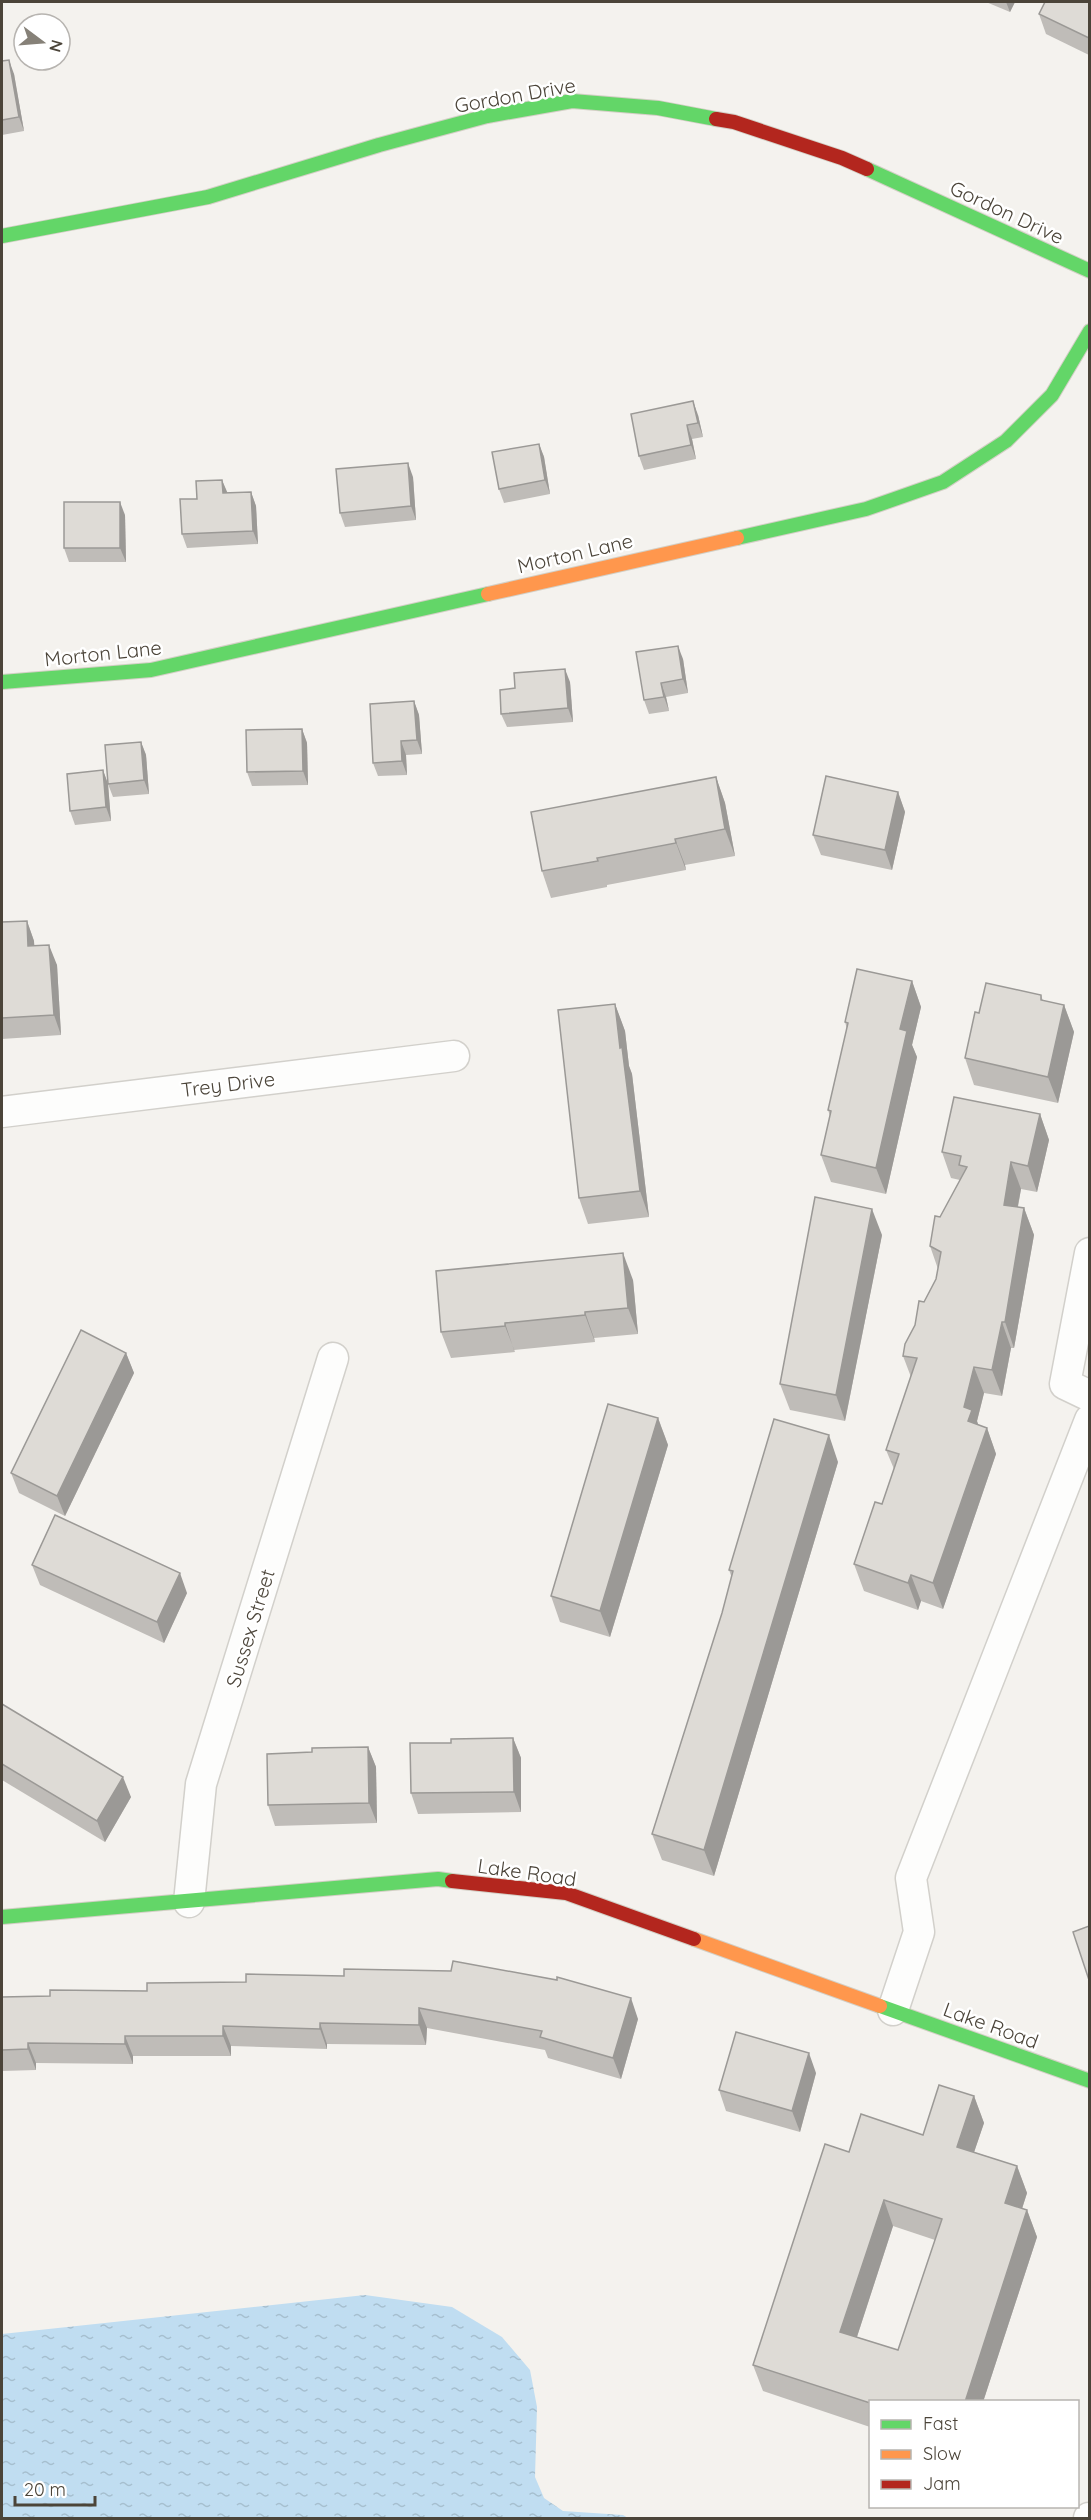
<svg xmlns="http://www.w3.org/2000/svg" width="1091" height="2520" font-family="Quicksand,sans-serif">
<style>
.water{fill:url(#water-ripples)}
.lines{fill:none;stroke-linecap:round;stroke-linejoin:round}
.street-casing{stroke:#d2d0cb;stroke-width:33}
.fast-casing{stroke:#d3cfc5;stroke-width:16}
.slow-casing{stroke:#d3cfc5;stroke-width:16}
.jam-casing{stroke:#d3cfc5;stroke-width:16}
.street{stroke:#fdfdfc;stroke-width:30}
.fast{stroke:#63d668;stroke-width:14}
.slow{stroke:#ff974d;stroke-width:14}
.jam{stroke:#b3261e;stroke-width:14}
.wall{fill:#bfbcb8;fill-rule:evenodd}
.shaded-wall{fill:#9b9996}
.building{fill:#dedbd6;stroke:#9b9996;stroke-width:1.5;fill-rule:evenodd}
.labels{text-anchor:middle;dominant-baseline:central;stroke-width:5;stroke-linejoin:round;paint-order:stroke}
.street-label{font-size:20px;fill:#4b4439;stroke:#fff}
</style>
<defs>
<pattern id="water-ripples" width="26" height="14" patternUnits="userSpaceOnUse" patternTransform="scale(1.5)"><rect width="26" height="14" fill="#c0ddf1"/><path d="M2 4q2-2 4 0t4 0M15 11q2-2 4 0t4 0" fill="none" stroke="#a6bfcf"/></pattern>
</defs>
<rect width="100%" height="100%" fill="#f4f2ee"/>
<!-- water -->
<polygon class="water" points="365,2295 452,2307 502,2337 530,2370 537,2407 535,2477 544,2498 563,2511 623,2515 628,2518 2,2518 2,2334"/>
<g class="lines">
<defs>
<g id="street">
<polyline points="2,1112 454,1056"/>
<polyline points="1090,1253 1065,1384 1090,1396"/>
<polyline points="189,1902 201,1784 333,1358"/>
<polyline points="893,2010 919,1932 911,1878 1090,1420"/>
<polyline points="1089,2518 1090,2518"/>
</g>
<g id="fast">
<polyline points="867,169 1090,271"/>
<polyline points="2,236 208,197 379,145 487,116 572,101 658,108 716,119"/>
<polyline points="737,538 866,509 943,482 1006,441 1052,395 1090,331"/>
<polyline points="2,682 151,670 488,594"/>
<polyline points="2,1917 438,1879 452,1881"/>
<polyline points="880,2006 1090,2081"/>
</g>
<g id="slow">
<polyline points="488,594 737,538"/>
<polyline points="694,1939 880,2006"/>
</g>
<g id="jam">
<polyline points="716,119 734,122 842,158 867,169"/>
<polyline points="452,1881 566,1893 694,1939"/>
</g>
</defs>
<!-- street casing -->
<use href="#street" class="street-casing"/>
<!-- fast casing -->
<use href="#fast" class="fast-casing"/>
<!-- slow casing -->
<use href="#slow" class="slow-casing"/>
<!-- jam casing -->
<use href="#jam" class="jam-casing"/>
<!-- street -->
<use href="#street" class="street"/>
<!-- fast -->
<use href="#fast" class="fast"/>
<!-- slow -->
<use href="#slow" class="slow"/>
<!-- jam -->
<use href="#jam" class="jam"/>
</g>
<!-- wall -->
<g class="wall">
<polygon points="986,2 1015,2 1010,12"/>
<polygon points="1089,2 1089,55 1046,34 1039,14"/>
<polygon points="2,61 14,74 24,131 2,135"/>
<polygon points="698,415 703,437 692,439 696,459 644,470 639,456"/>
<polygon points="539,444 544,457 550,494 504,503 499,489"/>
<polygon points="413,477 416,520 345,527 340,513"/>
<polygon points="222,480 227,493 251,492 256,506 258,544 187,548 182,534"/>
<polygon points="125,515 126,562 69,562 64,548"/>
<polygon points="683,659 688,693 666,697 669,711 649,714 644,700"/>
<polygon points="570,682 573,722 507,727 501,714"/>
<polygon points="414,701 419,715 422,754 406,755 407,775 378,776 373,763"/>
<polygon points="302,729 307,743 308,785 252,786 247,772"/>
<polygon points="141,742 146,755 149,794 113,797 108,784"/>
<polygon points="103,770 108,784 111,821 75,825 70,811"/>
<polygon points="716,777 725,803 735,856 685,865 686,870 607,885 607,887 551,898 542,871"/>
<polygon points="898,792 905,812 892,870 821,855 813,835"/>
<polygon points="27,921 34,941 34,946 57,965 61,1035 2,1039 2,922"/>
<polygon points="912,981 921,1007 912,1045 917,1057 886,1194 831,1182 821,1155 830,1116 828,1110 847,1029 845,1022"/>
<polygon points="1041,995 1043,1001 1064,1005 1074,1032 1058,1103 974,1085 965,1058 979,1013"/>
<polygon points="615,1004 625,1031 629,1066 632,1074 649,1217 588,1224 579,1198"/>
<polygon points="1040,1114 1049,1140 1037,1192 1021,1189 1018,1207 1024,1208 1034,1235 1014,1348 1011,1348 1002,1396 984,1393 977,1421 978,1425 987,1428 996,1454 943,1609 921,1601 918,1610 864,1591 854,1564 882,1504 894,1469 886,1450 911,1377 903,1356 924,1302 936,1279 938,1269 930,1246 940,1217 960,1180 951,1178 942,1152"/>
<polygon points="882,1235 845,1421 790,1410 780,1384"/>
<polygon points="633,1280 638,1334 594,1338 595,1342 514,1350 515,1352 451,1358 441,1332"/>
<polygon points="126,1353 134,1373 65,1516 19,1493 11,1473"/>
<polygon points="658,1418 668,1445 610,1637 560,1622 551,1596"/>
<polygon points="838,1462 714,1876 662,1860 652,1834 722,1613 732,1578 729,1570"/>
<polygon points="32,1565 187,1593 164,1643 40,1585"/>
<polygon points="2,1704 131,1797 105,1842 2,1780"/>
<polygon points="513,1738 521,1758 521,1812 418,1814 411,1793 451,1743"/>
<polygon points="368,1747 376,1767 377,1823 275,1826 268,1805 312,1752"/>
<polygon points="50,1990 638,2019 621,2079 548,2058 545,2050 427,2028 426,2045 327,2044 327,2049 231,2046 231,2056 133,2056 133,2064 36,2063 36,2070 2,2071 2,1997 50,1996"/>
<polygon points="816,2073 800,2132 726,2111 719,2090"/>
<path d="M974,2096L984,2123L974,2152L1017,2166L1027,2193L1022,2209L1027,2210L1037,2237L983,2402H870V2427L763,2391L753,2365L849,2152L923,2135ZM893,2226L935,2240L898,2350L857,2337Z"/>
</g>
<!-- shaded-wall -->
<g class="shaded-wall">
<polygon points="1006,2 1015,2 1010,12"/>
<polygon points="9,60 14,74 24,131 19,117"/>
<polygon points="693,401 698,415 703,437 698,423"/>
<polygon points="687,425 692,439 696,459 691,445"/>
<polygon points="539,444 544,457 550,494 545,480"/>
<polygon points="408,463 413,477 416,520 411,506"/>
<polygon points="222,480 228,494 223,493"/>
<polygon points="251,492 256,506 258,544 253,531"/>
<polygon points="120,502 125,515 126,562 120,548"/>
<polygon points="678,646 683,659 688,693 683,679"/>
<polygon points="565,669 570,682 573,722 568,708"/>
<polygon points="661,683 666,697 669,711 664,697"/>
<polygon points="414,701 419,715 422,754 417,740"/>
<polygon points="302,729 307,743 308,785 303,771"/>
<polygon points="401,741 406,755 407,775 402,761"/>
<polygon points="141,742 146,755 149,794 144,780"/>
<polygon points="103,770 108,784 111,821 106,807"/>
<polygon points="716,777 725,803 735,856 725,829"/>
<polygon points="898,792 905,812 892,870 885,850"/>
<polygon points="675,839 685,865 686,870 676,843"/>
<polygon points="27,921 34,941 36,967 28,946"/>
<polygon points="49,945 57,965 61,1035 54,1015"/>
<polygon points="912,981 921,1007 912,1045 917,1057 886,1194 876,1168 900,1029"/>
<polygon points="615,1004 625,1031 629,1066 632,1074 649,1217 640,1191 620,1048"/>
<polygon points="1064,1005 1074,1032 1058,1103 1048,1077"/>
<polygon points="1040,1114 1049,1140 1037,1192 1028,1166"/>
<polygon points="1011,1162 1021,1189 1013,1231 1004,1205"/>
<polygon points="1024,1208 1034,1235 1014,1348 1005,1322"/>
<polygon points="872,1209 882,1235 845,1421 836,1395"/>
<polygon points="623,1253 633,1280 638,1334 628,1308"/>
<polygon points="585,1312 594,1338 595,1342 585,1315"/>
<polygon points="1002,1322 1011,1348 1002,1396 992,1370"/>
<polygon points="505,1323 514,1350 515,1352 505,1326"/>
<polygon points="126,1353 134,1373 65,1516 57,1496"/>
<polygon points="974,1367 984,1393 977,1421 982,1436 968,1421 964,1407"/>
<polygon points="658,1418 668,1445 610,1637 600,1611"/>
<polygon points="987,1428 996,1454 943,1609 933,1583"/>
<polygon points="829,1435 838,1462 714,1876 704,1850"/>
<polygon points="180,1573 187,1593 164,1643 157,1622"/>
<polygon points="911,1575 921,1601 918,1610 908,1583"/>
<polygon points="513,1738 521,1758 521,1812 514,1792"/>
<polygon points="368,1747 376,1767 377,1823 369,1803"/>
<polygon points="123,1777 131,1797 105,1842 97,1821"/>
<polygon points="631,1998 638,2019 621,2079 613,2058"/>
<polygon points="419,2008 427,2028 426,2045 419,2025"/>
<polygon points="320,2023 327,2044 327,2049 320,2029"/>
<polygon points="223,2026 231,2046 231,2056 223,2036"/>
<polygon points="125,2036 133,2056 133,2064 125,2044"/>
<polygon points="28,2043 36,2063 36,2070 28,2049"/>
<polygon points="809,2053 816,2073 800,2132 792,2111"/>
<polygon points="974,2096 984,2123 967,2173 957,2147"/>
<polygon points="1017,2166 1027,2193 1015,2230 1005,2203"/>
<polygon points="884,2200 893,2226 850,2358 840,2332"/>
<polygon points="1027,2210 1037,2237 983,2402 965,2402"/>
</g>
<!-- building -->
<g class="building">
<polygon points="1045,2 1089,2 1089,38 1039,14"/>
<polygon points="9,60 19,117 2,120 2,61"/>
<polygon points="693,401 698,423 687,425 691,445 639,456 631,414"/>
<polygon points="539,444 545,480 499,489 492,452"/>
<polygon points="408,463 411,506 340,513 336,469"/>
<polygon points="222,480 223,493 251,492 253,531 182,534 180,499 197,499 196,481"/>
<rect x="64" y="502" width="56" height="46"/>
<polygon points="678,646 683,679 661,683 664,697 644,700 636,652"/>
<polygon points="565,669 568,708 501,714 500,690 515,688 514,673"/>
<polygon points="414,701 417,740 401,741 402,761 373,763 370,704"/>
<polygon points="302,729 303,771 247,772 246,730"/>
<polygon points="141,742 144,780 108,784 105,745"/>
<polygon points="103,770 106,807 70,811 67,774"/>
<polygon points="826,776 898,792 885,850 813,835"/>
<polygon points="716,777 725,829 675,839 676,843 597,858 598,861 542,871 531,812"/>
<polygon points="27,921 28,946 49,945 54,1015 2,1018 2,922"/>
<polygon points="857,969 912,981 900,1029 907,1031 876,1168 821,1155 831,1111 828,1110 848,1023 845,1022"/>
<polygon points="986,983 1041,995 1041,1000 1064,1005 1048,1077 965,1058 975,1012 979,1013"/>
<polygon points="615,1004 620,1048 622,1047 640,1191 579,1198 558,1010"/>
<polygon points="954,1097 1040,1114 1028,1166 1011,1162 1004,1205 1024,1208 1005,1322 1002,1322 992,1370 974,1367 964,1407 972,1410 968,1421 987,1428 933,1583 911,1575 908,1583 854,1564 875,1502 882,1504 899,1454 886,1450 917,1358 903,1356 905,1344 915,1325 919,1301 924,1302 936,1279 941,1252 930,1246 935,1216 940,1217 967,1167 959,1165 961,1156 942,1152"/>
<polygon points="815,1197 872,1209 836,1395 780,1384"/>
<polygon points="623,1253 628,1308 585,1312 585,1315 505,1323 505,1326 441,1332 436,1271"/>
<polygon points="81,1330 126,1353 57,1496 11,1473"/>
<polygon points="608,1404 658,1418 600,1611 551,1596"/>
<polygon points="774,1419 829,1435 704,1850 652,1834 722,1613 733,1571 729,1570"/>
<polygon points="55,1515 180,1573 157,1622 32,1565"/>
<polygon points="2,1704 123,1777 97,1821 2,1764"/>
<polygon points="513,1738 514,1792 411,1793 410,1743 451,1743 451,1739"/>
<polygon points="368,1747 369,1803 268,1805 267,1754 312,1752 312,1748"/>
<polygon points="1089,1926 1089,1980 1073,1932"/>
<polygon points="453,1961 557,1980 557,1977 631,1998 613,2058 540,2037 542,2031 419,2008 419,2025 320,2023 320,2029 223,2026 223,2036 125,2036 125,2044 28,2043 28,2049 2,2050 2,1997 50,1996 50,1990 147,1991 147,1983 246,1982 246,1974 344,1976 344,1969 451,1971"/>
<polygon points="736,2032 809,2053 792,2111 719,2090"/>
<path d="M939,2085L974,2096L957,2147L1017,2166L1005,2203L1027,2210L965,2402H870V2403L753,2365L825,2144L849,2152L861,2114L923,2135ZM884,2200L942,2219L898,2350L840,2332Z"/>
</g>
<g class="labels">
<!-- street labels -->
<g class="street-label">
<text transform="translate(515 95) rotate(-10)">Gordon Drive</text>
<text transform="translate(1007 212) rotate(25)">Gordon Drive</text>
<text transform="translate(575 553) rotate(-13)">Morton Lane</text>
<text transform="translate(103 653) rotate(-6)">Morton Lane</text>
<text transform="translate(228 1084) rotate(-7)">Trey Drive</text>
<text transform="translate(250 1628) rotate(-73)">Sussex Street</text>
<text transform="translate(527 1872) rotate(8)">Lake Road</text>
<text transform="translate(991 2025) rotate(20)">Lake Road</text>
</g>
</g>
<!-- border -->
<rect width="1091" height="2520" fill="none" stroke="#4b4439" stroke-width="6"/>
<!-- legend -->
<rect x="869" y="2400" width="210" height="108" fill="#ffffff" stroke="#b7b4b0" stroke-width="1.5"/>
<rect x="881" y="2420" width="30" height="9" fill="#63d668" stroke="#b7b4b0" stroke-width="1.5"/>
<text x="923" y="2430" font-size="18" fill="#4b4439">Fast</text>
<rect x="881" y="2450" width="30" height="9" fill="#ff974d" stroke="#b7b4b0" stroke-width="1.5"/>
<text x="923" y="2460" font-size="18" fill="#4b4439">Slow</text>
<rect x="881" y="2480" width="30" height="9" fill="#b3261e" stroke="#b7b4b0" stroke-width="1.5"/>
<text x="923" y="2490" font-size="18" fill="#4b4439">Jam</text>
<!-- north arrow -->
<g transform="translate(42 42) rotate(106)"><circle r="28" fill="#ffffff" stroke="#b7b4b0" stroke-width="1.5"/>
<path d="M0-4.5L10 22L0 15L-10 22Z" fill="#868178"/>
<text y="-9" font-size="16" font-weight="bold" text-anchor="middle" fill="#4b4439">N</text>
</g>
<!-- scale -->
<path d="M15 2496v9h80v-9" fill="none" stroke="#4b4439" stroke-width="3"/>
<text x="24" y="2496" font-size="18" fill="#4b4439" stroke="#ffffff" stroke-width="4.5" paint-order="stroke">20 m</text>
</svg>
